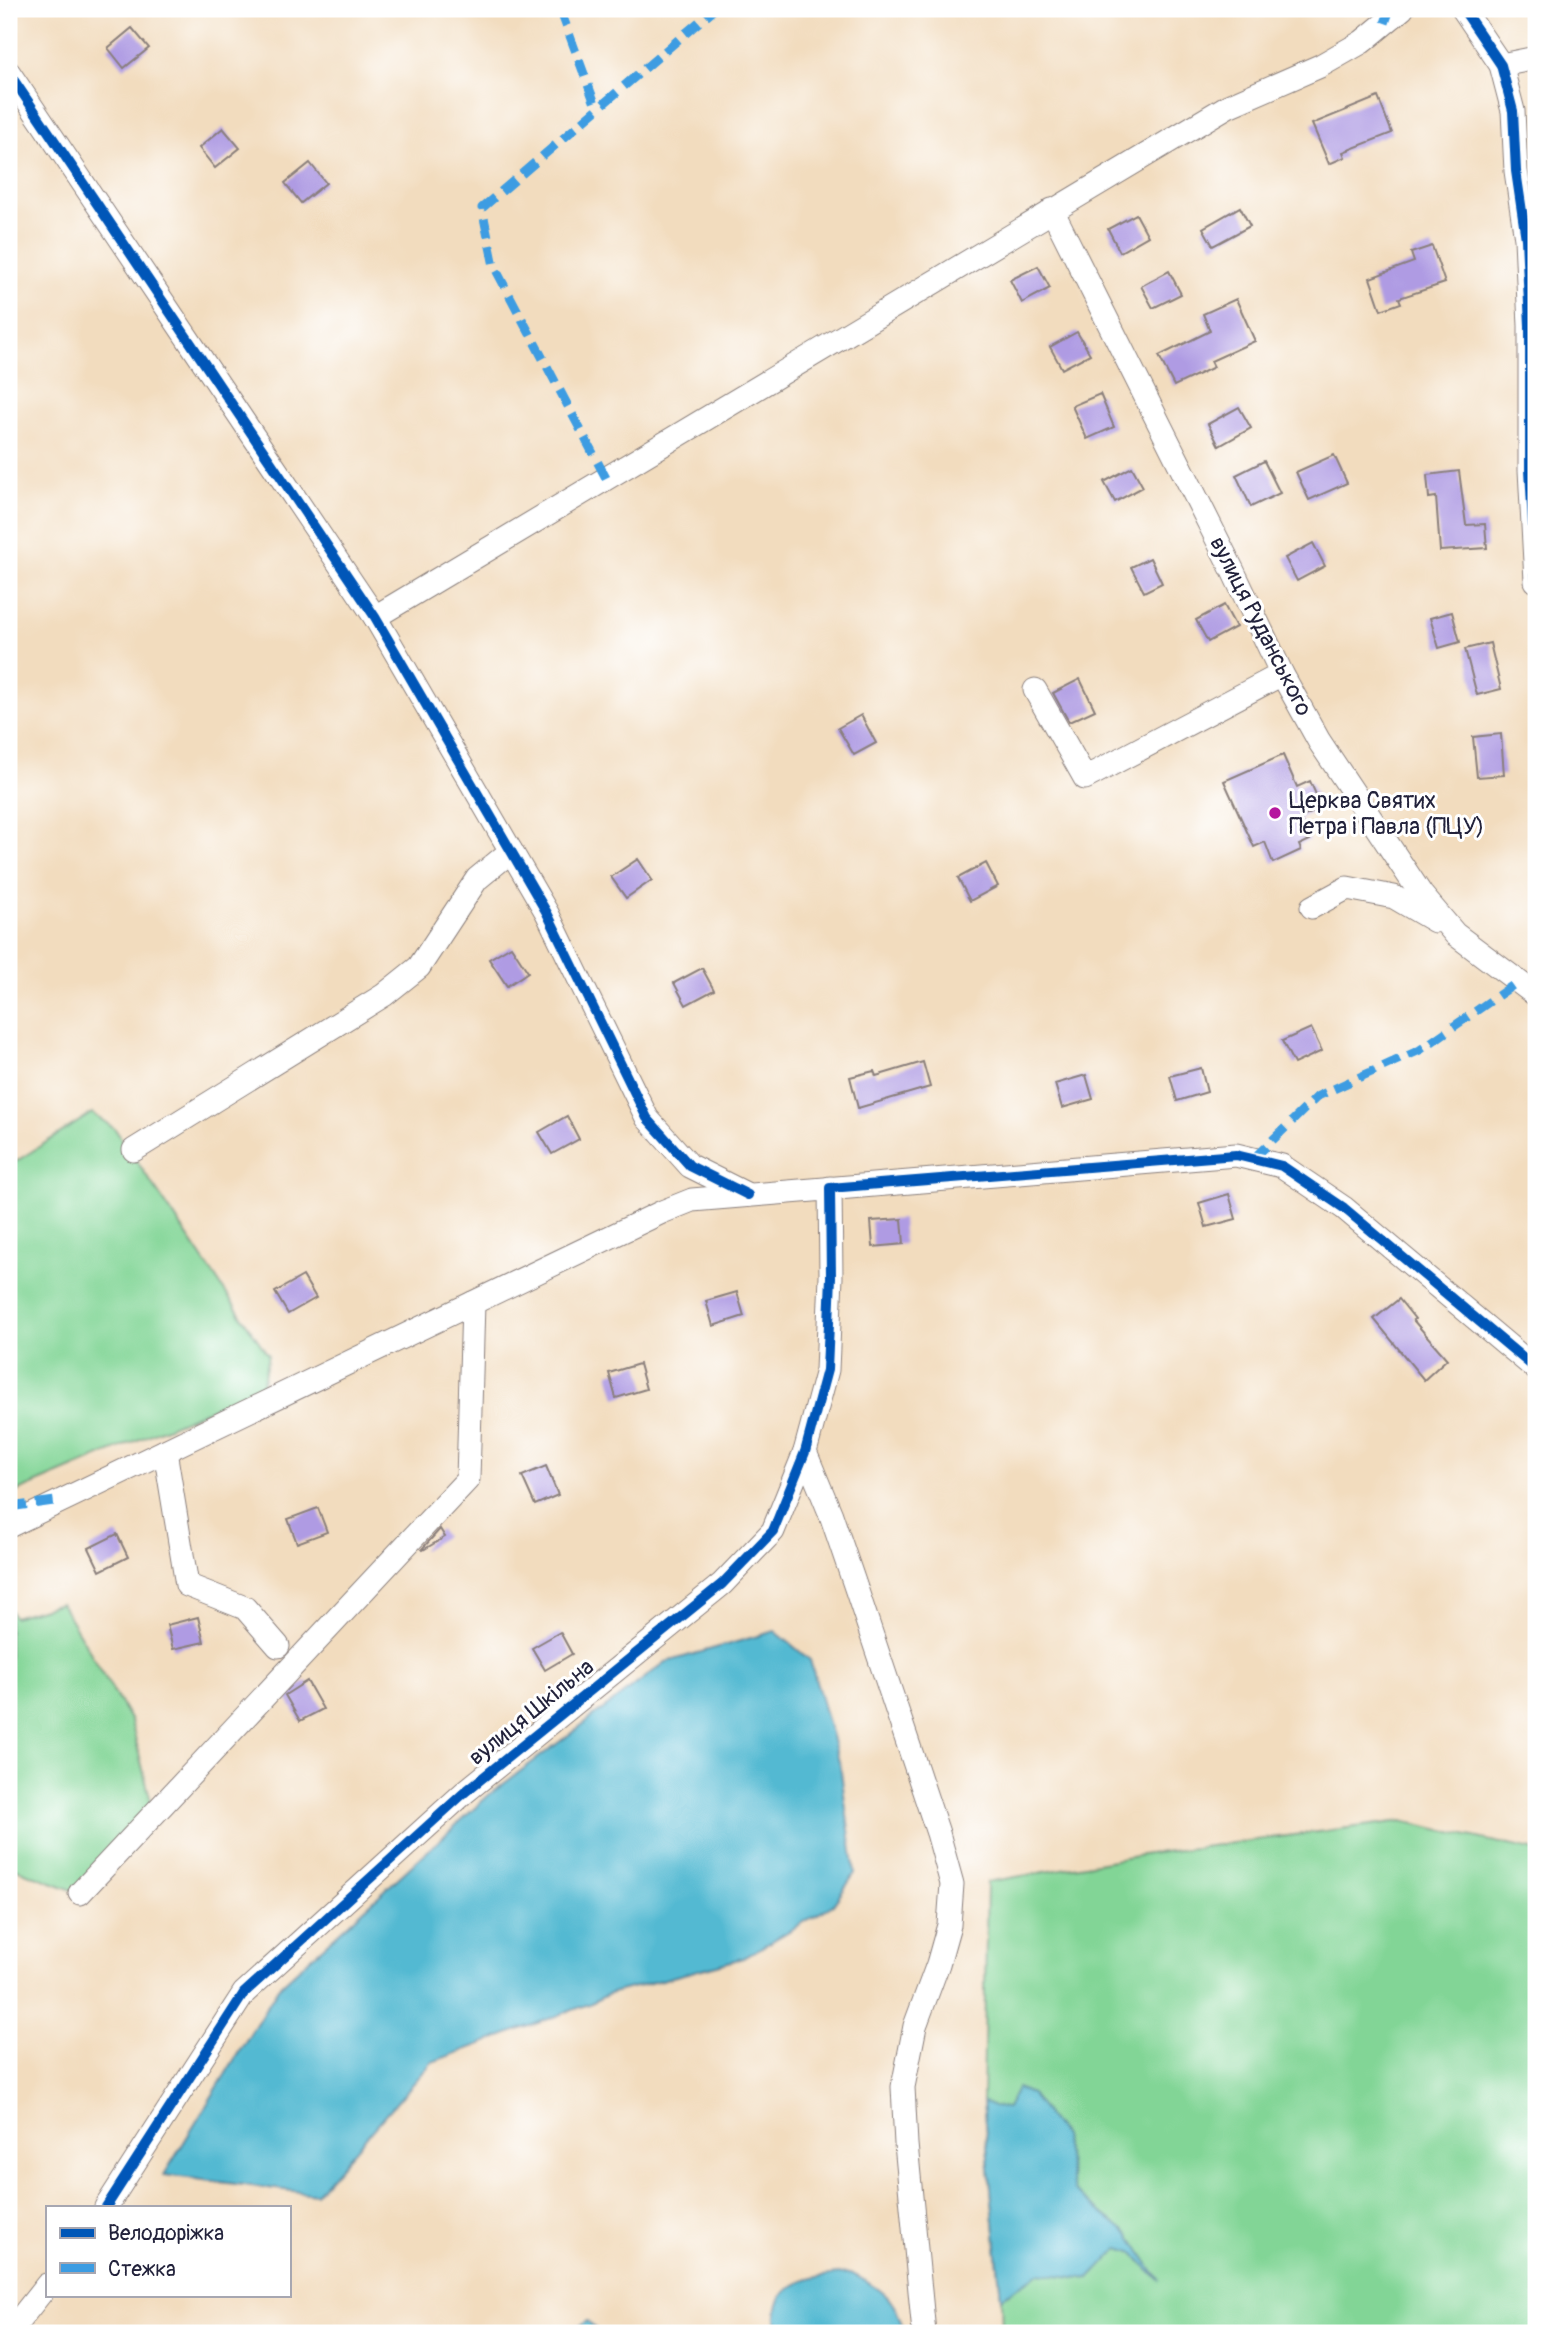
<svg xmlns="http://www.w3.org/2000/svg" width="1545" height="2342" font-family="Pangolin,sans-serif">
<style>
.green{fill:#82d596;stroke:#527c68;stroke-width:2}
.water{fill:#53b9d2;stroke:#3a6e86;stroke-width:2}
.building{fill:#af9be3}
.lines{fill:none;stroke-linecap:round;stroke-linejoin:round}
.minor-casing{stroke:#8a7f7c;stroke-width:25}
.minor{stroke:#fff;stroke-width:23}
.quiet{stroke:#3c9ce2;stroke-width:9;stroke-dasharray:18 9;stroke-linecap:butt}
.cycleway-casing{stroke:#fff;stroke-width:15}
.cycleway{stroke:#0057b8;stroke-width:10}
.poi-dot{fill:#b5179e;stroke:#fff;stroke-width:2.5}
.labels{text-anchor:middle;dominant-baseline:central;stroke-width:6;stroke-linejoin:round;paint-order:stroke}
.street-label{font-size:23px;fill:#22223b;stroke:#fff}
.poi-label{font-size:23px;fill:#22223b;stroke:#fff;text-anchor:start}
</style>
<rect width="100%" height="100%" fill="#fff"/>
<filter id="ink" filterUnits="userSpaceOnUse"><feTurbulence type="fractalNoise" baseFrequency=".0143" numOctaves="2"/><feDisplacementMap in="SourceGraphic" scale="14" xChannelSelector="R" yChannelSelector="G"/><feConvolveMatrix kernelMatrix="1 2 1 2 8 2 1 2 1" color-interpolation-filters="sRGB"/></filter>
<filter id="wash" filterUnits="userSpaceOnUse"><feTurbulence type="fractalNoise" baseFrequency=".00686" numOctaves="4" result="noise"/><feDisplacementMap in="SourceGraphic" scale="28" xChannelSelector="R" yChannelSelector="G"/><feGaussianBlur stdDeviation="1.57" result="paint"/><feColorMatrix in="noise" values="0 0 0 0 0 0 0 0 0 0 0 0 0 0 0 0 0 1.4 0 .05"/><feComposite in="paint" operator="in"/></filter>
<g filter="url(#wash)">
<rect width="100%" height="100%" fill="#f2dcbe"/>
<!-- green -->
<g class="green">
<polygon points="92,1113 115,1129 268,1355 262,1387 9,1495 9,1166"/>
<polygon points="61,1603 131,1721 154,1814 80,1893 9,1866 9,1608 14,1617"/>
<polygon points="1402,1821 1536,1851 1536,2333 1002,2333 1001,2298 983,2101 987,1882 1148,1854"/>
</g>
<!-- water -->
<g class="water">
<polygon points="775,1631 810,1660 840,1765 855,1873 833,1905 743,1958 609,1994 589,2004 432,2062 316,2194 164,2175 278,1988 490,1794 666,1662"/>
<polygon points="1017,2088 1031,2094 1063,2136 1074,2191 1130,2235 1160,2281 1132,2252 1119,2248 1090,2279 1039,2273 1001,2298 983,2101 993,2107 1007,2108"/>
<path d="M851,2273C882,2290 896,2296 904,2333H778C765,2281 813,2276 851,2273Z"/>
<polygon points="588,2321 599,2333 568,2333"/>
</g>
<g id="blocks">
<!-- building -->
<g class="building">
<polygon points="132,28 149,48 124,68 108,48"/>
<polygon points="1378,97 1392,133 1343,152 1345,157 1329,164 1312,124"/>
<polygon points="223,128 240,148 215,168 199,148"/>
<polygon points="310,163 326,183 301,203 285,183"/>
<polygon points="1240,207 1250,226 1213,246 1203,228"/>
<polygon points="1136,214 1148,236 1120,252 1108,229"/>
<polygon points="1432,246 1445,283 1399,298 1401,303 1381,310 1370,278 1414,262 1411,253"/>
<polygon points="1038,266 1050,288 1022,303 1010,280"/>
<polygon points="1169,271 1181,294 1153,308 1141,286"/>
<polygon points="1236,299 1255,341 1211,361 1214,367 1174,386 1159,356 1210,331 1203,314"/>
<polygon points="1077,332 1090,354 1062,369 1050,347"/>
<polygon points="1100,394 1114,427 1087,439 1072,406"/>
<polygon points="1239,407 1251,428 1219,446 1208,424"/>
<polygon points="1334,455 1347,483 1309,500 1296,472"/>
<polygon points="1264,461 1280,493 1251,507 1236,475"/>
<polygon points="1132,467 1143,487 1115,502 1104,482"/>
<polygon points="1459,471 1466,525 1485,524 1487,548 1440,551 1436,497 1429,498 1427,475"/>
<polygon points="1313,543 1325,566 1297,581 1285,558"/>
<polygon points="1150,558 1162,583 1144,592 1131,567"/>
<polygon points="1224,605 1236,627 1208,642 1196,620"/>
<polygon points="1452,612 1460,642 1439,648 1430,618"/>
<polygon points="1490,643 1501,689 1477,695 1465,649"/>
<polygon points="1080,679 1095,710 1069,722 1053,693"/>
<polygon points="861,715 876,743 854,755 838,728"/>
<polygon points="1501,734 1504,775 1477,777 1473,737"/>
<polygon points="1283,755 1297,787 1310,781 1322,808 1300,818 1310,840 1299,845 1301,850 1273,863 1265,842 1254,847 1224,781"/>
<polygon points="638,859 652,880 626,898 611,877"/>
<polygon points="986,863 998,886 970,901 958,878"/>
<polygon points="511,946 528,972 507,986 489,959"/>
<polygon points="702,968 714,990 686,1005 674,983"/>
<polygon points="1311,1028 1322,1051 1294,1064 1282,1041"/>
<polygon points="923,1062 930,1087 858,1108 850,1077 874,1071 876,1076"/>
<polygon points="1201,1068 1207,1092 1177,1101 1170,1076"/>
<polygon points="1086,1075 1093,1099 1062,1108 1055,1084"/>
<polygon points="567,1116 579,1139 552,1154 539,1132"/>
<polygon points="1229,1194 1236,1219 1206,1227 1199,1203"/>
<polygon points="902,1219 904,1244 873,1247 871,1221"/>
<polygon points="303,1276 316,1298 288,1314 275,1292"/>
<polygon points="737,1292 744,1316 713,1326 706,1301"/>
<polygon points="1399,1299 1415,1319 1413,1320 1447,1359 1424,1380 1374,1319"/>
<polygon points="639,1364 646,1389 616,1398 609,1373"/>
<polygon points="546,1466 558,1495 535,1505 522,1476"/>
<polygon points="318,1508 327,1532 297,1543 288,1519"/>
<polygon points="440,1529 445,1537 423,1550 422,1549"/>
<polygon points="117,1534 128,1557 100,1571 89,1548"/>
<polygon points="198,1617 204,1642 173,1649 167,1625"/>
<polygon points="560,1632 572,1654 545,1670 532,1648"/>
<polygon points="307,1681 323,1709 300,1721 285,1695"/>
</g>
</g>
</g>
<g filter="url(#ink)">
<use href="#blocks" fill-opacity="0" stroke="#8a7f7c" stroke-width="2"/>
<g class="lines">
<defs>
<g id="minor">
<polyline points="1463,9 1501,65 1513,111 1516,171 1526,239 1530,326 1530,470 1536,581"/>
<polyline points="1501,65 1536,58"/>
<polyline points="9,73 375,617 547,913 647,1118 690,1166 748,1195"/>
<polyline points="1052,210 1233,571 1282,674 1319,741 1421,894 1455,934 1536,995"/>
<polyline points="375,617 1228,106 1320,66 1362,42 1402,9"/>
<polyline points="1035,690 1085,778 1282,674"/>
<polyline points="1312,907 1347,888 1394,897 1435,921"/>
<polyline points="134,1150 384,995 419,967 477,879 511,851"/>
<polyline points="165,1451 187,1585 245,1608 278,1646"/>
<polyline points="805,1452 831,1515 857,1591 938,1833 952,1884 949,1925 938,1964 915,2026 903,2087 906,2144 924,2333"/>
<polyline points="9,1526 662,1212 692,1200 1236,1155 1282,1166 1344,1208 1536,1369"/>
<polyline points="80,1893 468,1479 473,1303"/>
<polyline points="106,2207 244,1993 465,1792 722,1584 773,1531 805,1452 827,1370 831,1277 830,1188"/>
<polyline points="9,2333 47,2285"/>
</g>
</defs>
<!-- minor casing -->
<use href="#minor" class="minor-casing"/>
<!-- minor -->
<use href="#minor" class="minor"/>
<!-- quiet -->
<g class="quiet">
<polyline points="560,9 597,109"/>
<polyline points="1385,23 1390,9"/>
<polyline points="606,478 494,266 482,208 714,9"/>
<polyline points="1253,1159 1318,1096 1420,1050 1519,981"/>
<polyline points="9,1507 62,1500"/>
</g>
<defs>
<g id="cycleway">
<polyline points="1463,9 1501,65 1513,111 1516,171 1526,239 1530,326 1530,470 1536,581"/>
<polyline points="9,73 375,617 547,913 647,1118 690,1166 748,1195"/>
<polyline points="106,2207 244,1993 465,1792 722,1584 773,1531 805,1452 827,1370 831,1277 830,1188 1236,1155 1282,1166 1344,1208 1536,1369"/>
</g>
</defs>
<!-- cycleway casing -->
<use href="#cycleway" class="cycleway-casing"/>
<!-- cycleway -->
<use href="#cycleway" class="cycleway"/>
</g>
</g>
<!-- markers -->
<circle class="poi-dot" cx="1275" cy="813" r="7"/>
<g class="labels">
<!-- street labels -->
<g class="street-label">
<text transform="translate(1261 626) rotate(63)">вулиця Руданського</text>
<text transform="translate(531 1712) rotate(-39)">вулиця Шкільна</text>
</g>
<!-- poi labels -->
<g class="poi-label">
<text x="1289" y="800">Церква Святих<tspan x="1289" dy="26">Петра і Павла (ПЦУ)</tspan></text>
</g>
</g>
<!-- margin -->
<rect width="1545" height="2342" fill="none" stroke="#fff" stroke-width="35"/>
<!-- legend -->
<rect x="46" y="2206" width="245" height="91" fill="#ffffff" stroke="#a7a7b1" stroke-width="2"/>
<rect x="60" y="2228" width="35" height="10" fill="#0057b8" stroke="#a7a7b1" stroke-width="2"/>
<text x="108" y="2240" font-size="21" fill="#22223b">Велодоріжка</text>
<rect x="60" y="2263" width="35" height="10" fill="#3c9ce2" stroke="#a7a7b1" stroke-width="2"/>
<text x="108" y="2276" font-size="21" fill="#22223b">Стежка</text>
</svg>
